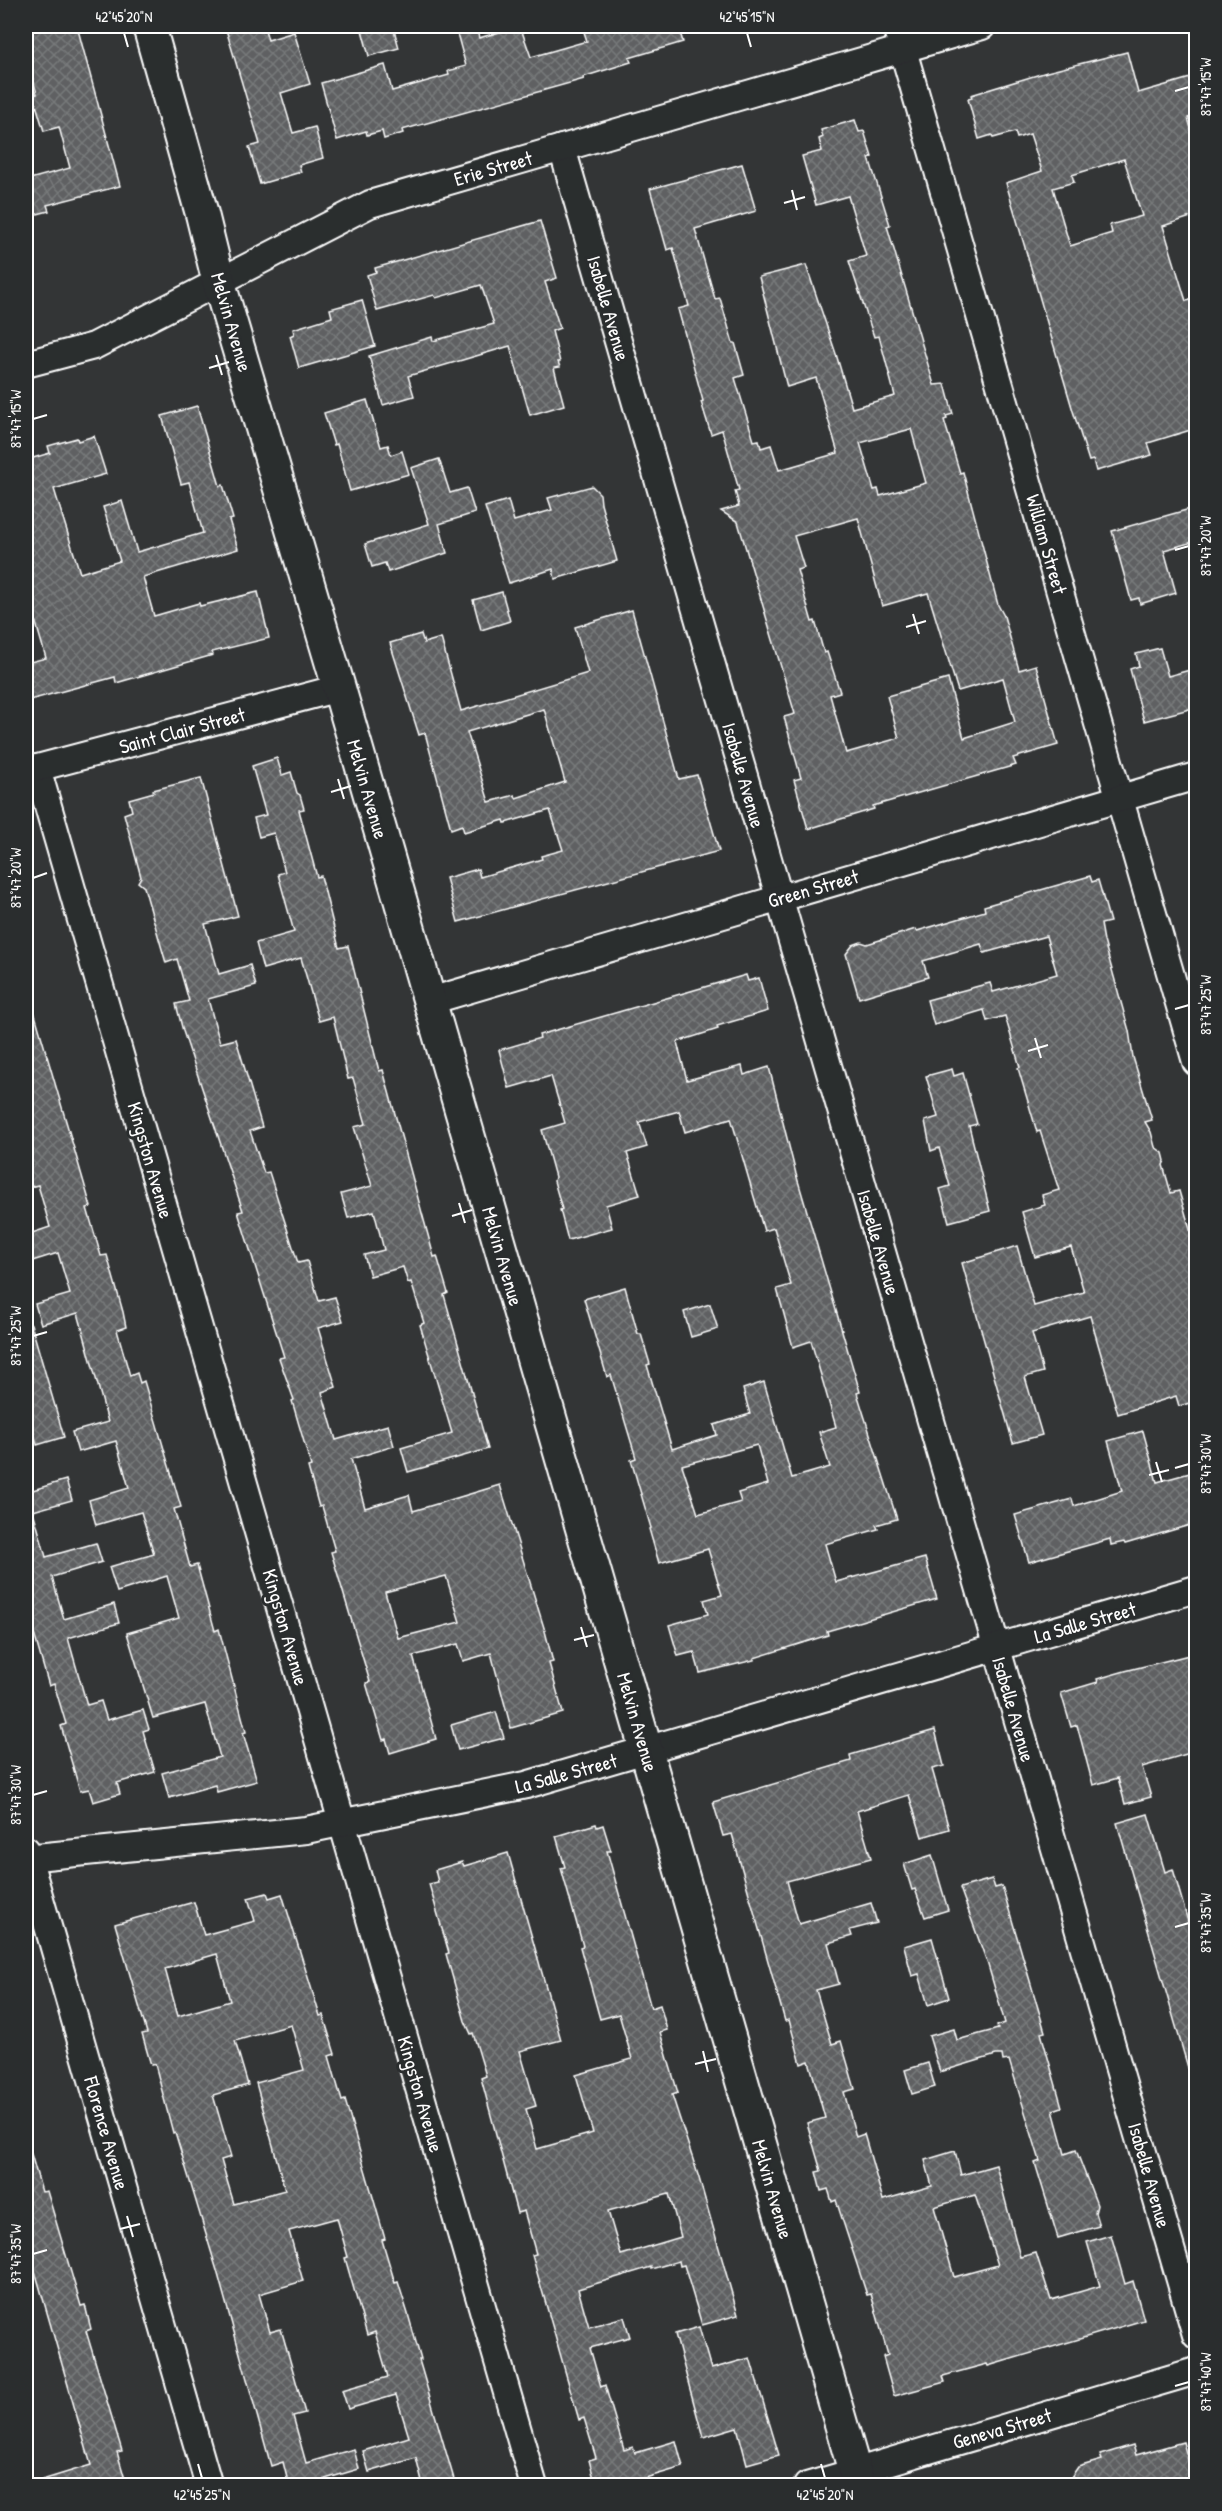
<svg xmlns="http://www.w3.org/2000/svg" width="1222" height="2511" font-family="'Patrick Hand',sans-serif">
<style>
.building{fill:url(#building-cross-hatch);stroke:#fff;stroke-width:1.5;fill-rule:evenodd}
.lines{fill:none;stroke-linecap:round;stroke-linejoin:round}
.minor-casing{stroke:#fff;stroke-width:30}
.tertiary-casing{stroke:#fff;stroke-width:36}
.minor{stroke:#2a2d2e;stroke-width:26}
.tertiary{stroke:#2a2d2e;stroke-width:32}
.ticks{fill:none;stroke:#fff;stroke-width:2}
.labels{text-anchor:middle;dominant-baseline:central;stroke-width:6;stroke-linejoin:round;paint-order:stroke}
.street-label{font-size:20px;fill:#fff;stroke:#2a2d2e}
.neatline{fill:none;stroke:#fff;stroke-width:2}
.ticks-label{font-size:15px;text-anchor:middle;fill:#fff}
</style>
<defs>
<pattern id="building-cross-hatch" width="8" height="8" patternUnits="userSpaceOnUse" patternTransform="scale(1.5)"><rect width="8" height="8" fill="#5f6162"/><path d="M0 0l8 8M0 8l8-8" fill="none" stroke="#77797a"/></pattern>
</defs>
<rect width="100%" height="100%" fill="#333536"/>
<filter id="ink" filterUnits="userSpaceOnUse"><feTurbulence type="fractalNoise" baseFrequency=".0167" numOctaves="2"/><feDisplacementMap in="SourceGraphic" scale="12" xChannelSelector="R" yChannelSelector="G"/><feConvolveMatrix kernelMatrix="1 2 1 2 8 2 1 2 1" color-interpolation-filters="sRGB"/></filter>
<g filter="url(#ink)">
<!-- building -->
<g class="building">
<polygon points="26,26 77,26 120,186 47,205 49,211 26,217 26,180 70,168 59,127 44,131 33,95 37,94 26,55"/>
<polygon points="225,26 264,26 268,40 294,32 310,84 281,93 293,133 315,127 323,158 299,165 301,172 260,184 249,147 260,144"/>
<polygon points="380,26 393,26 399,48 369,56 362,30"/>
<polygon points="455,26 476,26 479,38 520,26 531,57 587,41 582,26 678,26 683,42 629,58 631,62 583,77 584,79 402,130 403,133 384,139 382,131 367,135 366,131 337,140 321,83 385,65 392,91 449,75 448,71 466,66"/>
<path d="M1127,52L1138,93L1197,76V115L1188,118L1197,149V215L1163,226L1186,301L1197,298V416L1191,417L1194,429L1148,443L1152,455L1096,471L1093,460L1089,461L1073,411L1006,183L1042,171L1030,134L1017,138L1015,132L993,138L992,135L979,139L968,99L972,98L971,95L1047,72ZM1124,159L1142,216L1110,225L1112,233L1070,246L1053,188L1074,182L1072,175Z"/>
<path d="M855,120L859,132L864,131L872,157L869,158L890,225L887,226L934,385L945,384L953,414L946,416L947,419L944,420L960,473L963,472L998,605L1004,616L1019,670L1036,665L1058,745L1013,758L1016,765L873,806L874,809L808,829L794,780L801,778L784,717L795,714L738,522L721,511L739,506L735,491L739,490L722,430L711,434L701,402L703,401L678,309L689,306L673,248L667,250L650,189L742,164L756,211L695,229L715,299L720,298L733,343H735L744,375L735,378L754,441L759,440L761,448L771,445L779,470L838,453L816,378L787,387L759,277L806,265L836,354L852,408L895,396L879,336L874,337L849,261L866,256L848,196L816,205L802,156L822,151L819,139L823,137L821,130ZM911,429L926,483L880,496L878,489L874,490L860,443ZM858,518L882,606L928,593L958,691L1003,678L1015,722L964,738L948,679L887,696L899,738L846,753L830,695L840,692L827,652L824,653L815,621L812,622L797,570L804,568L794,536Z"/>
<polygon points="540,221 557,278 545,282 560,328 552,331 560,362 558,362 560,367 554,368 564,405 530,415 510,346 408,376 414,396 383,405 369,356 432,337 433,341 494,324 481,285 436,298 434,295 377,311 367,275 376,272 375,268"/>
<polygon points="362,300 375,346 299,368 290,336 294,334 293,329 332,317 330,309"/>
<polygon points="367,400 381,447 388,445 391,455 402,451 409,474 350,491 337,444 334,445 324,413"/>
<polygon points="197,406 220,486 223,485 233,519 229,520 238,549 143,577 154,616 199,603 200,606 258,592 269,638 212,652 213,655 116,683 115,677 26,701 26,663 46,658 35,620 26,623 26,460 50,453 48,446 77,438 78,441 94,436 106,474 54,489 80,573 120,561 103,507 122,501 137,552 203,533 189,482 181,484 162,416"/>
<polygon points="439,459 450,493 467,488 475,513 439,524 447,553 388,572 385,563 372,567 365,544 429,524 411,468"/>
<polygon points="592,486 600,494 601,504 617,561 555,579 553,569 509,583 485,507 508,500 514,521 552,510 548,498"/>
<polygon points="1197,507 1197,541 1164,550 1176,593 1140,604 1139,598 1131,600 1112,531"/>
<polygon points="502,592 510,621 481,630 473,600"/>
<path d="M632,610L679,779L697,775L719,851L458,922L446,878L478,869L480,877L542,859L541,856L563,850L550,810L505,823L504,820L464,832L462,825L451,829L425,733L419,735L390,643L421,634L424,643L441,638L461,711L588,673L575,627ZM544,709L565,782L516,798L515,795L489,802L467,732Z"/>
<polygon points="1160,648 1168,676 1197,668 1197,707 1144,721 1130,669 1139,666 1136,654"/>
<polygon points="277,758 282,775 291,772 297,793 300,795 304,809 299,810 317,877 321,876 339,948 348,946 379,1071 383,1070 434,1257 437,1256 448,1293 444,1295 488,1449 408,1472 401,1448 452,1433 420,1325 424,1323 411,1282 408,1283 403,1267 370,1276 364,1255 384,1250 374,1211 348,1218 341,1194 372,1186 354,1127 366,1124 353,1078 348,1079 333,1017 319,1021 301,958 263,969 256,943 294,932 278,874 285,872 274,833 259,837 254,818 266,815 252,766"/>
<path d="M201,778L238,916L205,924L219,974L250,965L256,986L208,999L220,1043L236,1039L262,1127L250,1131L264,1173L269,1172L298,1263L307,1261L319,1301L335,1297L343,1321L318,1328L336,1387L322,1392L336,1440L388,1425L394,1446L351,1459L365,1508L409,1495L413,1511L500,1485L545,1631L553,1662L549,1663L563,1713L511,1728L491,1653L463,1661L458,1644L413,1656L436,1739L390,1753L386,1739L383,1740L366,1683L370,1682L331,1552L335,1551L322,1506L319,1507L308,1467L311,1466L292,1401L294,1400L279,1358L284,1357L238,1212L243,1211L183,1031L176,1004L189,1001L177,959L166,963L144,887L138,882L141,877L124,814L132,811L129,799L154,792L153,790ZM446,1576L460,1622L398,1638L385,1592Z"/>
<polygon points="1090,876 1092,882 1098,880 1110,922 1101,924 1104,941 1129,1031 1133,1057 1152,1120 1145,1122 1151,1132 1155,1147 1163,1153 1165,1161 1163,1165 1171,1193 1179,1191 1197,1254 1189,1258 1197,1285 1197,1401 1179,1406 1176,1396 1118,1414 1090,1316 1032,1333 1043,1372 1025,1377 1042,1435 1013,1443 962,1263 1017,1246 1034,1306 1084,1292 1071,1247 1035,1257 1022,1212 1045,1205 1042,1195 1059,1190 1040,1131 1037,1132 1018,1068 1020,1067 1005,1016 987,1021 984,1010 934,1025 927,1000 990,983 993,992 1057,974 1046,936 984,953 981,944 923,961 928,977 859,998 846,954 853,945 861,942 867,944 916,929 917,931 985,911 984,906"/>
<path d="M746,975L748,981L759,978L768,1011L717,1026L718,1029L677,1042L687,1080L742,1066L744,1075L769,1067L796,1174L860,1392L857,1393L897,1519L876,1525L878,1529L825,1544L836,1582L925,1558L937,1599L827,1631L828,1635L754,1658V1660L700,1673L694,1652L678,1656L669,1625L708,1614L704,1600L722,1595L708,1549L659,1563L649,1529L651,1528L631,1460L636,1458L611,1375L607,1377L584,1299L625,1287L638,1334H641L650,1364L647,1365L672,1449L717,1435L714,1425L750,1414L743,1389L764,1382L792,1478L830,1467L819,1432L836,1427L811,1341L793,1347L777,1289L791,1285L774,1228L764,1231L731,1118L685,1132L679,1111L639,1122L647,1147L627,1153L640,1195L606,1205L612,1228L568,1240L560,1210L562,1209L554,1181L555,1177L542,1130L565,1123L551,1076L509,1088L499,1050L540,1038L539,1035ZM757,1445L768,1484L738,1493L741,1502L698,1514L682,1465Z"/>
<polygon points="31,1001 91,1207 87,1208 101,1256 107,1255 123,1312 126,1327 117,1330 130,1376 137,1373 140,1383 144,1381 181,1507 174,1509 190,1567 197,1565 215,1631 219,1629 246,1732 243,1733 257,1781 217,1792 215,1785 169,1798 162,1773 220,1757 205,1704 153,1718 127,1633 179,1618 167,1576 117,1592 109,1567 154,1554 141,1512 96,1525 89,1500 129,1488 116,1441 78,1452 72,1432 108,1422 78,1313 41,1324 35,1304 70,1294 58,1253 26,1263 26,1235 50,1227 38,1185 26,1188 26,1002"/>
<polygon points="952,1069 954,1076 963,1073 977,1124 969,1126 990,1211 949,1222 940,1189 950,1186 939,1148 931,1151 925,1121 938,1117 926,1076"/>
<polygon points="710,1304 718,1329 691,1337 684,1312"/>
<polygon points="26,1324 31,1324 64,1437 37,1445 26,1403"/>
<polygon points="1143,1431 1157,1482 1197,1471 1197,1523 1125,1544 1124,1542 1111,1545 1110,1539 1029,1562 1015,1515 1072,1499 1074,1506 1122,1491 1108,1441"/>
<polygon points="66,1480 72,1500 33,1511 46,1557 96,1543 102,1562 52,1577 64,1619 114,1604 119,1623 68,1638 87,1705 101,1701 107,1720 143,1710 149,1729 143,1731 155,1772 117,1783 120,1794 93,1802 89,1789 80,1791 61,1726 66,1724 54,1684 49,1686 26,1606 26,1492"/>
<polygon points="1197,1653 1197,1751 1142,1767 1151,1797 1125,1804 1118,1778 1093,1785 1077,1725 1071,1727 1061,1693 1098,1682 1097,1679 1125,1671"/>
<polygon points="496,1712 504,1738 458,1750 451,1725"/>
<path d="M935,1730L944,1766L932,1769L949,1829L922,1837L909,1795L857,1811L871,1858L787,1881L799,1924L871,1903L877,1923L850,1930L852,1936L828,1943L839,1984L816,1990L832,2044L841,2041L855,2089L844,2092L856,2137L864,2134L883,2200L932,2186L925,2160L955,2151L961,2175L996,2165L1020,2257L1036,2253L1051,2300L1100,2286L1087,2242L1111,2235L1125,2284L1133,2281L1144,2320L988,2366L987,2364L943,2376L945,2382L894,2396L883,2357L888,2355L871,2294L867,2295L836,2200L832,2202L828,2189L821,2191L816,2172L821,2171L807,2123L825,2118L809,2061L801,2064L789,2020L785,2021L732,1834L723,1836L713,1802L851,1761L850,1755ZM975,2195L998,2265L954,2277L934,2207Z"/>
<polygon points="1148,1814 1165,1872 1173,1869 1197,1953 1197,2077 1191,2078 1117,1823"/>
<path d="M596,1824L597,1827L603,1825L611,1851H607L651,2008L660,2005L667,2030L660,2032L678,2093L672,2095L699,2178L738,2315L702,2325L684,2265L680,2266L679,2261L651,2269V2267L578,2289L589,2327L624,2317L630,2337L590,2348L601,2387L605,2385L624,2450L633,2447L635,2453L676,2441L683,2467L618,2486H596L589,2460L596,2458L584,2418L579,2420L532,2255L536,2254L524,2211L517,2213L481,2078L486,2076L473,2033L471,2034L465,2021L446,1954L449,1953L429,1884L438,1882L435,1870L462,1862L464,1866L508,1853L561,2040L520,2051L536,2106L526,2109L537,2149L593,2133L576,2075L632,2059L619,2014L600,2019L580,1947L583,1946L561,1868L565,1867L556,1836ZM669,2194L681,2237L621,2255L608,2211Z"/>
<polygon points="932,1855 948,1910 925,1917 915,1889 912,1890 904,1864"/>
<polygon points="992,1879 995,1888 1002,1886 1045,2032 1041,2033 1062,2107 1053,2110 1065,2154 1076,2150 1097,2205 1095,2213 1099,2226 1058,2238 1035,2163 1040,2161 1009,2060 1003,2061 1002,2055 996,2055 940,2072 929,2036 954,2029 957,2040 998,2029 997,2026 1005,2023 988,1965 960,1888"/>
<path d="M267,1893L269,1898L282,1894L320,2016L323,2015L335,2054L329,2056L342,2101L345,2100L385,2239L382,2240L395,2283L398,2282L408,2314L421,2360H419L456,2486H423L416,2458L369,2472L363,2451L409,2437L396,2395L348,2409L342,2390L388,2377L375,2332L367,2335L345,2258L348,2257L337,2218L289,2231L303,2281L259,2294L270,2332L281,2329L305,2413L293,2416L306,2463L354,2449L359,2469L325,2479L326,2486H289L283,2462L271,2466L218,2274L175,2132L173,2133L155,2064L151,2065L142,2034L147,2033L115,1924L194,1902L204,1935L255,1921L248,1898ZM217,1954L230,2001L178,2016L165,1969ZM291,2025L304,2070L256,2083L285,2190L234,2204L221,2160L231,2157L213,2095L248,2085L235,2041Z"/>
<polygon points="932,1938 949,1998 928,2005 919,1974 912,1976 904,1946"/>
<polygon points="928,2063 935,2087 912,2094 905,2070"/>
<polygon points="31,2154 42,2192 47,2191 81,2306 85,2305 91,2329 86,2331 122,2451 117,2452 127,2486 42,2486 42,2480 91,2465 31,2257 26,2258 26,2155"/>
<polygon points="699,2327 711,2369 750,2358 779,2455 747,2464 737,2427 703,2437 675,2334"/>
<polygon points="1183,2442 1194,2480 1173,2486 1065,2486 1078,2467 1102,2460 1100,2455 1133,2445 1136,2455"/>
</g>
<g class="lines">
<defs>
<g id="minor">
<polyline points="896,26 1196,1062"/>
<polyline points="562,148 1196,2335"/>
<polyline points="26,364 94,346 370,204 982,26"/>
<polyline points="37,768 534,2486"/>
<polyline points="26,771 339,688"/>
<polyline points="430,1001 1196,776"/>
<polyline points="26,1850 209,2486"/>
<polyline points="26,1858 306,1830 526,1785 1196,1589"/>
<polyline points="807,2486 1196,2371"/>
</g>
<polyline id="tertiary" points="149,26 202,214 219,283 339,688 859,2486"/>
</defs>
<!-- minor casing -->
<use href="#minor" class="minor-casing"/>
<!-- tertiary casing -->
<use href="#tertiary" class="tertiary-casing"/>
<!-- minor -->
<use href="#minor" class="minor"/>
<!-- tertiary -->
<use href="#tertiary" class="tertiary"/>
</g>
</g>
<!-- ticks -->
<path class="ticks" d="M124,33L128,47M747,33L751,47M1175,91L1189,87M792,190L797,210M784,203L805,197M216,355L222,375M209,368L229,362M33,419L47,415M1175,550L1189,546M913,614L919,634M906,627L926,621M338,779L344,799M331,792L351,786M33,878L47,873M1175,1009L1189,1005M1035,1038L1041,1058M1028,1051L1048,1045M459,1203L465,1223M452,1216L472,1210M33,1336L47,1332M1156,1462L1162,1482M1175,1468L1189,1464M1149,1475L1169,1470M581,1627L587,1647M574,1640L594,1635M33,1795L47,1791M1175,1927L1189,1923M703,2051L708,2072M695,2064L716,2059M127,2216L133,2237M120,2229L140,2224M33,2254L47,2250M1175,2386L1189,2382M198,2464L202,2478M821,2464L825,2478"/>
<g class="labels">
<!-- street labels -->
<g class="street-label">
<text transform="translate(493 168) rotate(-16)">Erie Street</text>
<text transform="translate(609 308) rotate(74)">Isabelle Avenue</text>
<text transform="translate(232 322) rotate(74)">Melvin Avenue</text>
<text transform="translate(1047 544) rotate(74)">William Street</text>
<text transform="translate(182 730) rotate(-15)">Saint Clair Street</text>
<text transform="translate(744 775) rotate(74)">Isabelle Avenue</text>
<text transform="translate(368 789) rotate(74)">Melvin Avenue</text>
<text transform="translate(813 888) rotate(-16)">Green Street</text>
<text transform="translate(151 1160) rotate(74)">Kingston Avenue</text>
<text transform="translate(879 1242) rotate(74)">Isabelle Avenue</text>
<text transform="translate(503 1256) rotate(74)">Melvin Avenue</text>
<text transform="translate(1085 1622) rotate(-16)">La Salle Street</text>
<text transform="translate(286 1627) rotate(74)">Kingston Avenue</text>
<text transform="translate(1014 1709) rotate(74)">Isabelle Avenue</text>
<text transform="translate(638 1722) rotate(74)">Melvin Avenue</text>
<text transform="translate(566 1773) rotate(-15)">La Salle Street</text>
<text transform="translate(421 2094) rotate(74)">Kingston Avenue</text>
<text transform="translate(107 2133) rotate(74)">Florence Avenue</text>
<text transform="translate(1150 2175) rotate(74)">Isabelle Avenue</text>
<text transform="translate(773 2189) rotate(74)">Melvin Avenue</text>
<text transform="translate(1002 2428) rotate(-16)">Geneva Street</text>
</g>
</g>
<!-- margin -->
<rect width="1222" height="2511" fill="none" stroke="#2a2d2e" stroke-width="66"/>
<rect x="33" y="33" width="1156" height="2445" class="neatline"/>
<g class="ticks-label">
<text x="124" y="22">42°45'20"N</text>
<text x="747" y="22">42°45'15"N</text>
<text transform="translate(1206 87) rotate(-90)" y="5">87°47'15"W</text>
<text transform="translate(16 419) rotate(-90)" y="5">87°47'15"W</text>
<text transform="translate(1206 546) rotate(-90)" y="5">87°47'20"W</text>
<text transform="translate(16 878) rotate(-90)" y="5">87°47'20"W</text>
<text transform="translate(1206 1005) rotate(-90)" y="5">87°47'25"W</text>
<text transform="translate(16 1336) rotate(-90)" y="5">87°47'25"W</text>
<text transform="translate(1206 1464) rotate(-90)" y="5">87°47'30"W</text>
<text transform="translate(16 1795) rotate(-90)" y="5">87°47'30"W</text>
<text transform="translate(1206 1923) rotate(-90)" y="5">87°47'35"W</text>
<text transform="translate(16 2254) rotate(-90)" y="5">87°47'35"W</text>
<text transform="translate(1206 2382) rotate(-90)" y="5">87°47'40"W</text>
<text x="202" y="2500">42°45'25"N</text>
<text x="825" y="2500">42°45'20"N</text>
</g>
</svg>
